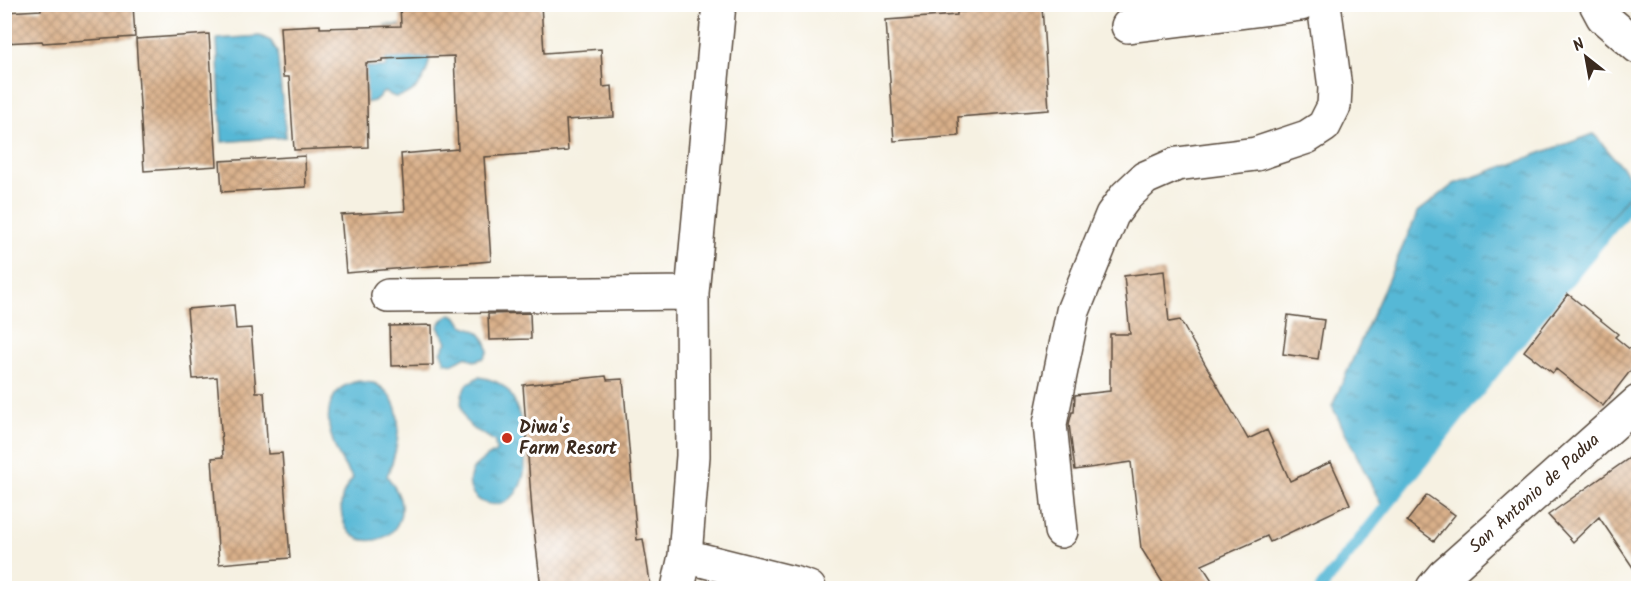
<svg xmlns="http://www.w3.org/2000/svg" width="1643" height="593" viewBox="0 0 1643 593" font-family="Kalam,sans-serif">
	<defs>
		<pattern id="water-ripples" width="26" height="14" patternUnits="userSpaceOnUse" patternTransform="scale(1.5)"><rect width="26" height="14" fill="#57b8d6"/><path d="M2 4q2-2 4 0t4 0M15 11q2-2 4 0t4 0" fill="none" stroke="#4996ad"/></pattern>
		<pattern id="building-cross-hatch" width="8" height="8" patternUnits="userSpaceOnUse" patternTransform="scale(1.5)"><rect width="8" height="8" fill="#d9b08a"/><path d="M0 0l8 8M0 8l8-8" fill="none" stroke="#b18f70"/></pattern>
	</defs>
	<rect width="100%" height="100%" fill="#fff"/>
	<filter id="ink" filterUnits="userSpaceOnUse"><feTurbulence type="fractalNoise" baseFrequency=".0167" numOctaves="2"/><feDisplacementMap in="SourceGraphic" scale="12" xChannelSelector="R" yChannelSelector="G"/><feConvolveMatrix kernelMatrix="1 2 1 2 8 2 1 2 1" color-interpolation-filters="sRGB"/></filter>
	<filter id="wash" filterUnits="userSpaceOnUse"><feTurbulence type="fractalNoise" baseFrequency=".008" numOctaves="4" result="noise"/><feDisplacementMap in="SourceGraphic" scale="24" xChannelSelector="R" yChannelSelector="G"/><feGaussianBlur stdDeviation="1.35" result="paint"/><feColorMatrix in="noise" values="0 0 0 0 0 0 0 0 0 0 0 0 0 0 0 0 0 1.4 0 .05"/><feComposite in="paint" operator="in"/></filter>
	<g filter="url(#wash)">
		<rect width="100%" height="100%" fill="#f6f1e2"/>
		<!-- water -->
		<path fill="url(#water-ripples)" stroke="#49717a" stroke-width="1.5" d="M385 25H431C432 53 431 93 395 97L384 92 374 101 365 103 351 67H386Z
			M260 36 271 41 277 51 286 137 222 142 217 39Z
			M1594 134 1637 185 1382 506 1332 406 1418 212 1454 184Z
			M451 314 457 317 462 325C477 330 485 333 488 351L484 358 474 361 466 356 452 364 445 362 441 352 447 342 438 327 442 320Z
			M479 377C503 381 512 390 519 414 523 425 524 438 525 450 531 531 450 508 474 468 478 461 489 456 496 452L495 442C488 436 481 433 474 429 461 420 457 398 467 385 469 382 475 379 479 377Z
			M357 381C363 382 371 382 376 384 409 402 399 448 387 476 393 485 400 494 401 505 404 546 348 554 342 516 339 499 343 491 353 478 336 456 315 413 340 389 344 385 352 383 357 381Z"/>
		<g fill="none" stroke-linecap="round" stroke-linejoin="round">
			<!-- stream -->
			<path stroke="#57b8d6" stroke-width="12" d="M1321 588 1548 304 1638 195"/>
		</g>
		<g id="blocks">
			<!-- building -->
			<path fill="url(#building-cross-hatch)" d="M41 4H133L135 37 43 43 42 41 4 43V12L41 10Z
				M400 4H541L544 53 601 49 603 87 612 86 614 117 566 120 568 151 484 157 491 261 346 273 341 215 405 211 401 154 458 149 454 56 383 59V62L366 63 368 147 294 150 289 77H283L280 27 320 25V28L401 26Z
				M1042 6 1049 110 958 117 959 136 894 141 886 20 957 15V12Z
				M209 34 217 166 144 171 136 39Z
				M305 156 306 187 222 192 220 161Z
				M1164 271 1169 322 1180 320 1248 439 1267 430 1290 481 1331 462 1350 504 1270 542 1267 536 1202 565 1217 588H1166L1141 548 1131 462 1075 470 1069 424 1072 412H1074L1075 395 1110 391V334H1130L1124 276Z
				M1568 294 1618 334 1615 337 1638 356V361L1603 406 1556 369 1553 373 1524 351Z
				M234 305 236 329 251 328 256 392H264L268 454 282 453 290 558 219 564 212 458 223 457 217 377 193 379 187 309Z
				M530 313 531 339 489 340 488 314Z
				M1288 315 1324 320 1318 359 1283 354Z
				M432 325 433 365 391 366 390 326Z
				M606 376 607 380 623 379 637 540 643 539 651 588H541L532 512 523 385Z
				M1638 452V575L1599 517 1573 542 1548 515Z
				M1427 495 1455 515 1434 541 1407 521Z"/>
		</g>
	</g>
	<g filter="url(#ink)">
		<use href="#blocks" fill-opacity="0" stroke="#57483b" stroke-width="1.5"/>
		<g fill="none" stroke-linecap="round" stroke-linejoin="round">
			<defs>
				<path id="minor" d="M1596 4 1603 17 1638 47
					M1128 26 1301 4
					M388 296 692 293
					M1061 531 1050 424 1073 311 1112 215 1126 196 1145 178 1177 164 1256 154 1307 137 1324 126 1334 106 1335 88 1324 4
					M685 556 797 584 809 588
					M678 588 685 556 693 456 692 293 719 4
					M1433 588 1444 575 1638 402"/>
			</defs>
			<!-- minor casing -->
			<use href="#minor" stroke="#57483b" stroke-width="36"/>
			<!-- minor -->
			<use href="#minor" stroke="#fff" stroke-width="33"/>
		</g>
	</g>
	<!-- markers -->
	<circle fill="#c8321e" stroke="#fff" stroke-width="2" cx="507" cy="438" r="6"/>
	<g text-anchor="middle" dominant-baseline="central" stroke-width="6" stroke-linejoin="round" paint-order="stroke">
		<!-- poi labels -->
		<g font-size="18" font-weight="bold" fill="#3b2a1e" stroke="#fff" text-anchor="start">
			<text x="519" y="428">Diwa's<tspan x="519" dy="21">Farm Resort</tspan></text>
		</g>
		<!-- street labels -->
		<g font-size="18" fill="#3b2a1e" stroke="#fff">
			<text transform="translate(1535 494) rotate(-42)">San Antonio de Padua</text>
		</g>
	</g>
	<!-- margin -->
	<rect width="1643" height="593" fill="none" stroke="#fff" stroke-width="24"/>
	<!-- north arrow -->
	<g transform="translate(1586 57) rotate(329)" stroke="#ffffff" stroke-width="4.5" paint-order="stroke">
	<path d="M0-4.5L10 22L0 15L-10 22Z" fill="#3b2a1e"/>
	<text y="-9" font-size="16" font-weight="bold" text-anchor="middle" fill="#3b2a1e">N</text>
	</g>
</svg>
